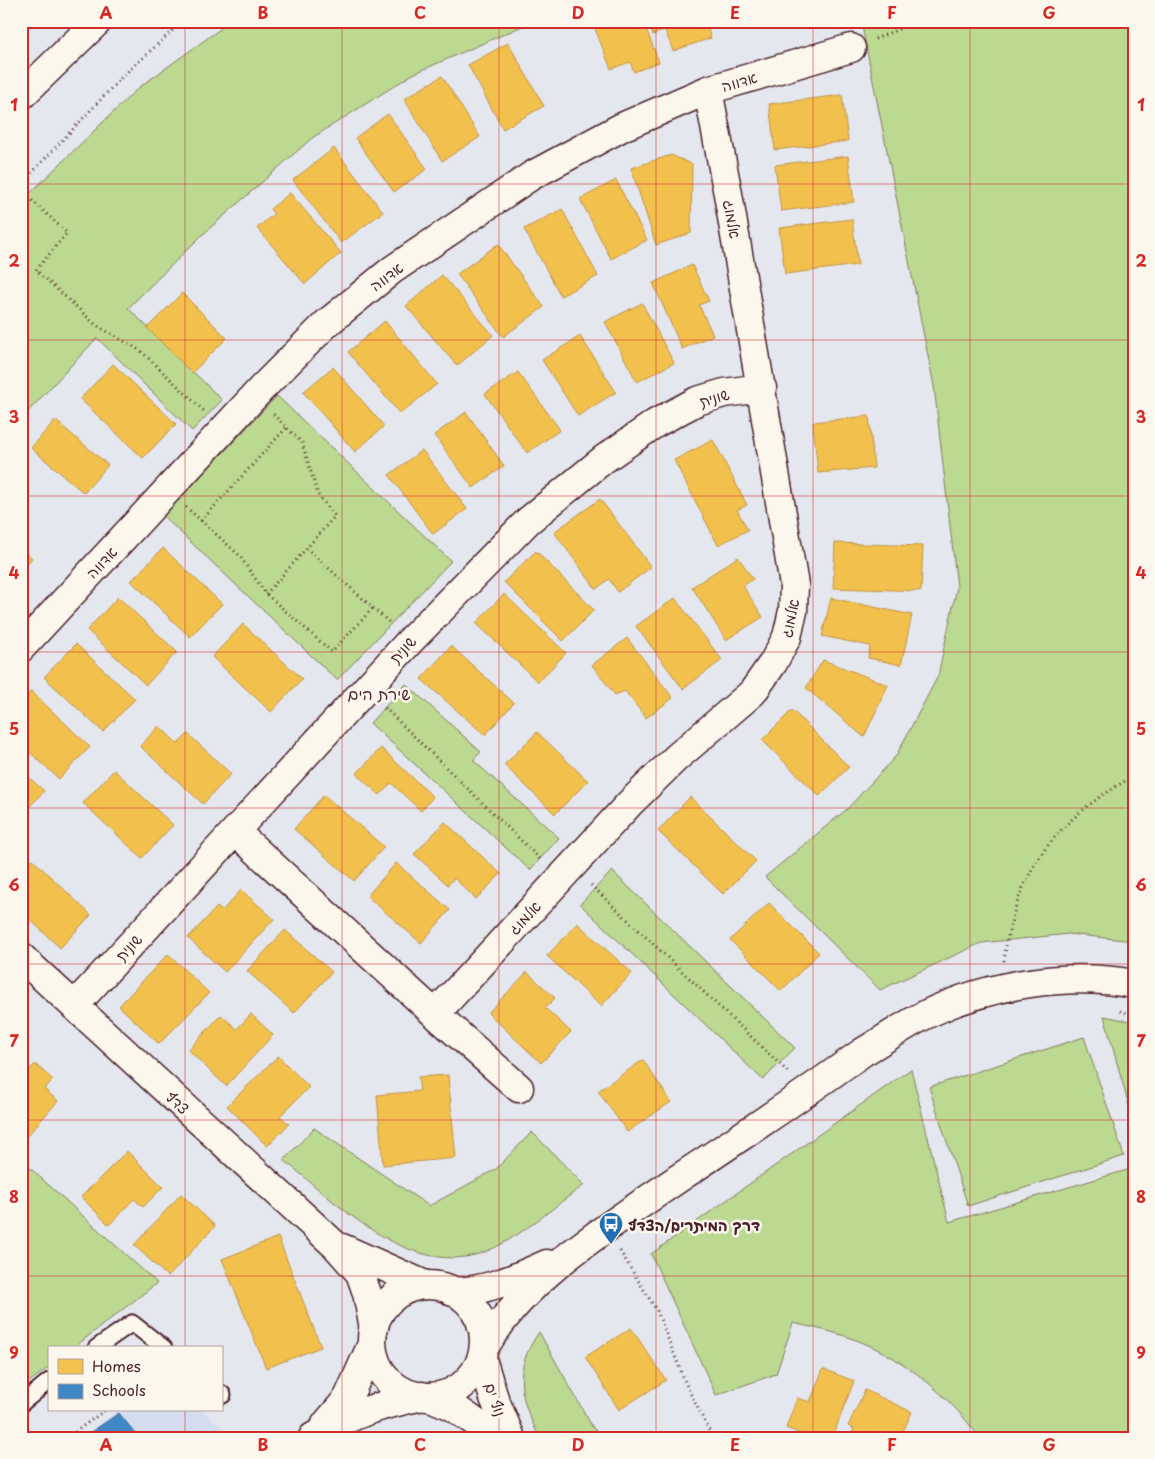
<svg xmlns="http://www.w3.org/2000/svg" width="1155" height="1459" viewBox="0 0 1155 1459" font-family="'Playpen Sans','Playpen Sans Hebrew',sans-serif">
	<rect width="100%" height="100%" fill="#e4e7ee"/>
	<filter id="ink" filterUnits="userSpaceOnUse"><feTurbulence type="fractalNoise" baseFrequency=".02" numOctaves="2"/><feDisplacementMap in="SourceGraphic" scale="10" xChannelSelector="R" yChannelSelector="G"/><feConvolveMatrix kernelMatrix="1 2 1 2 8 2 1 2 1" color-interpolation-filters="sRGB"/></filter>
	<g filter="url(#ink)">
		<!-- built -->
		<path fill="#d4dcef" d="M119 1410H202L234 1438H80Z"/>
		<!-- green -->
		<path fill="#bcd991" stroke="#837c5e" d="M231 21H534L413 74 312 138 201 236 128 308 222 400 192 431 97 338 21 419V202L137 89Z
			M861 21H1134V941L1068 934 981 943 880 990 765 877 847 809 896 756 938 676 957 587 934 386Z
			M277 396 451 561 337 680 163 516Z
			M406 684 481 752 473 760 559 838 530 870 370 723Z
			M612 871 795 1048 763 1080 580 904Z
			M1104 1016 1134 1022V1124Z
			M1084 1037 1124 1156 968 1206 929 1087Z
			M911 1069 949 1222 1134 1168V1438H980C949 1396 905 1358 856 1340 836 1332 814 1328 793 1323L776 1374 716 1395 651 1254Z
			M314 1128 429 1206 496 1169 532 1132 584 1185C556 1205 525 1233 494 1248 416 1286 339 1205 284 1160Z
			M21 1160 157 1283 73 1348H49V1367L21 1388Z
			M539 1332 593 1428 604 1438H540C519 1398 512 1371 539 1332Z"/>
		<!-- homes -->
		<path fill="#f2c14e" stroke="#c09044" d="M592 21H643L659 62 634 72 630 62 611 69Z
			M648 21H705L711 38 673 51 665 30 653 35Z
			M508 43 544 106 503 129 468 65Z
			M442 76 480 137 442 161 404 99Z
			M842 95 848 141 775 150 769 104Z
			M388 114 427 169 394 192 355 138Z
			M334 148 383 212 341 243 293 180Z
			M671 155 692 164 691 233 656 245 631 168Z
			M848 156 854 202 781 211 775 165Z
			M616 180 647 240 611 259 580 199Z
			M290 193 341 253 305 284 257 228 274 214 270 209Z
			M562 209 598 276 561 296 524 229Z
			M852 219 858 265 785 274 779 228Z
			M498 244 544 307 503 337 457 274Z
			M692 265 709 301 699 305 713 335 682 349 653 283Z
			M442 275 493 335 457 366 406 306Z
			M182 293 227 338 192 373 147 328Z
			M642 303 674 363 637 382 605 322Z
			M385 321 437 384 400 414 348 352Z
			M580 336 616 392 578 416 542 360Z
			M113 364 176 424 143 458 80 399Z
			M333 367 384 426 355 452 303 392Z
			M518 372 560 430 527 453 485 394Z
			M466 412 504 466 473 488 434 435Z
			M869 416 874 468 818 473 813 422Z
			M55 420 108 465 84 493 31 448Z
			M713 440 747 505 737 510 748 530 718 545 674 460Z
			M422 450 467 509 433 534 389 475Z
			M600 499 651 567 618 592 609 579 596 589 554 532Z
			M835 543 923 546 921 591 833 588Z
			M21 548 32 558 21 571Z
			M163 548 222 604 190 637 131 581Z
			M536 551 594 610 563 641 504 582Z
			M738 557 753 579 743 586 763 617 726 640 692 587Z
			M504 594 566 653 538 682 476 623Z
			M118 597 177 652 146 685 87 630Z
			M675 598 722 660 683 689 636 626Z
			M831 598 912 615 901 665 868 658 870 646 822 636Z
			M243 624 302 679 271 712 212 657Z
			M627 638 673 698 646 718 625 691 615 695 592 665Z
			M76 644 135 699 103 732 44 677Z
			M451 646 514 703 485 735 421 679Z
			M823 660 888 685 864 737 806 688Z
			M31 691 90 747 59 779 21 744V702Z
			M792 710 849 767 819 796 762 740Z
			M159 726 178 744 188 734 231 774 203 804 140 746Z
			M537 732 588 781 555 814 504 765Z
			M381 748 433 797 421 811 391 783 380 795 356 774Z
			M21 770 44 791 21 816Z
			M114 770 173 825 142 858 83 803Z
			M324 795 384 847 354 881 294 829Z
			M690 797 756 861 723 894 658 831Z
			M445 822 501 874 476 899 454 878 448 885 414 854Z
			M32 859 91 915 60 948 21 911V870Z
			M396 863 450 910 421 943 367 896Z
			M241 890 274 919 225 972 188 938 217 907 222 911Z
			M769 903 819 953 781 991 730 940Z
			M577 923 632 973 601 1006 547 956Z
			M285 930 332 972 294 1013 247 971Z
			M168 954 209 993 159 1044 119 1006Z
			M527 972 555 998 545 1008 571 1032 541 1063 488 1013Z
			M251 1014 273 1035 226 1086 188 1050 221 1015 237 1029Z
			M278 1056 309 1087 280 1116 289 1124 267 1146 227 1106Z
			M643 1060 671 1102 627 1132 598 1091Z
			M35 1064 53 1080 44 1089 58 1101 26 1137 21 1133V1079Z
			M448 1075 456 1158 383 1165 377 1095 420 1091 418 1077Z
			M127 1151 163 1187 143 1207 134 1199 109 1225 81 1197Z
			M181 1194 215 1226 168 1277 134 1245Z
			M278 1237 321 1347 266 1368 222 1259Z
			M631 1328 666 1380 619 1410 585 1357Z
			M823 1369 854 1381 832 1438H812L786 1428 797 1398 810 1402Z
			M865 1390 912 1412 900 1438H850L854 1429 848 1426Z"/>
		<!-- schools -->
		<path fill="#3f88c5" stroke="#426897" d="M119 1413 139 1438H97L91 1432Z"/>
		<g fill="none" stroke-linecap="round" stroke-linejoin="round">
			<defs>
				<path id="lane" d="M96 1348 132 1323 164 1348
					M221 1393 223 1395
					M21 1404 49 1381"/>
				<path id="street" d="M21 648 262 388 327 323 392 270 531 176 622 127 708 90 851 48
					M235 831 435 1014 519 1088
					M21 957 336 1246 360 1273 367 1293 374 1328
					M74 1006 410 641 528 521 604 459 656 423 697 401 724 393 762 388
					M435 1014 630 803 676 758 752 693 773 663 787 637 793 611 794 585 728 194 708 90
					M342 1248 425 1285
					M482 1359 494 1398 511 1438
					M430 1397 452 1406 498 1438"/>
				<path id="secondary" d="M21 96 98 21
					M372 1341a56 56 0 1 1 112 0a56 56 0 1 1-112 0Z
					M453 1292C487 1291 516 1278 547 1264
					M484 1348C527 1274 610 1226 679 1178 741 1137 803 1095 863 1052 885 1039 906 1024 929 1013 990 984 1067 972 1134 984
					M326 1424 348 1398 372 1344
					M313 1437C354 1413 376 1406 422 1396"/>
			</defs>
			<!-- lane casing -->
			<use href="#lane" stroke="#4a1f2b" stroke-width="19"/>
			<!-- street casing -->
			<use href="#street" stroke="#4a1f2b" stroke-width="31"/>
			<!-- secondary casing -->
			<use href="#secondary" stroke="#4a1f2b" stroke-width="31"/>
			<!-- path -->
			<path stroke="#4a1f2b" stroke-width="3" stroke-dasharray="1 4" stroke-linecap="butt" d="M1132 21 1134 71
				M875 39 918 21
				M21 184 123 76 183 21
				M21 190 67 233 36 270 96 325 141 351 205 412
				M186 507 239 555 266 594 332 652 373 608
				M201 521 286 428
				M306 548 391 624
				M266 594 335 516 318 495 302 443 273 414
				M1134 648V697
				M385 708 542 861
				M591 885 788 1072
				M1004 961C1015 871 1056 819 1134 776
				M1120 1011 1134 1015
				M620 1251 657 1311 688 1389 713 1438
				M67 1438 105 1410"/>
			<!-- lane -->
			<use href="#lane" stroke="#fbf7ec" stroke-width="15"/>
			<!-- street -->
			<use href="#street" stroke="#fbf7ec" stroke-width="28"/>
			<!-- secondary -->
			<use href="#secondary" stroke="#fbf7ec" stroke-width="28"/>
		</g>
	</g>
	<!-- grid -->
	<path fill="none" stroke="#d62828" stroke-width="1" stroke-opacity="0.55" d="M185 21V1348M342 21V1438M499 21V1438M656 21V1438M813 21V1438M970 21V1438M21 184H1134M21 340H1134M21 496H1134M21 652H1134M21 808H1134M21 964H1134M21 1120H1134M21 1276H1134M185 1410V1438"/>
	<!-- icons -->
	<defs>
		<symbol id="bus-pin" viewBox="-11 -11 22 30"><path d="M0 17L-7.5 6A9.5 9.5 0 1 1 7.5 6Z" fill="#1f6fb2" stroke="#fbf7ec"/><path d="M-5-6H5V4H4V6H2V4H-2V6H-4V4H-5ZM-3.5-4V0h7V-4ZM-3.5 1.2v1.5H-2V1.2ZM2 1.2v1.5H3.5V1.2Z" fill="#fff"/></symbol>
	</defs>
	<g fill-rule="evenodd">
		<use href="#bus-pin" x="597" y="1210" width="28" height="38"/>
	</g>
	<g text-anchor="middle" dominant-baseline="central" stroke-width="5" stroke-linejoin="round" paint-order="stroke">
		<!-- street labels -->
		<g font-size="15" fill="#4a1f2b" stroke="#fbf7ec">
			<text transform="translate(739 81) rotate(-16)">אדווה</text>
			<text transform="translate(733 219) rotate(80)">אלמוג</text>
			<text transform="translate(386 276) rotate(-37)">אדווה</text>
			<text transform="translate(714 397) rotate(-16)">שונית</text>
			<text transform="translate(101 562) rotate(-47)">אדווה</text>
			<text transform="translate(789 618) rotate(-78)">אלמוג</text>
			<text transform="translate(402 649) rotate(-47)">שונית</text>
			<text transform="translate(524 917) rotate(-47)">אלמוג</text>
			<text transform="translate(128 947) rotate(-47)">שונית</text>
			<text transform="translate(178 1102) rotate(43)">צדף</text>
			<text transform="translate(496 1399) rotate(70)">נוף ים</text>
		</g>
		<!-- poi labels -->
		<g font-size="15" font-weight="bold" fill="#4a1f2b" stroke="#fbf7ec" text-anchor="start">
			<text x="628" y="1224">דרך המיתרים/הצדף</text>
		</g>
		<!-- neighbourhood labels -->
		<g font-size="16" fill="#4a1f2b" stroke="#fbf7ec">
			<text x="379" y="693">שירת הים</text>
		</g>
	</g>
	<!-- margin -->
	<rect width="1155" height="1459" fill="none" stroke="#fbf7ec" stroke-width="55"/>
	<!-- legend -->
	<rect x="48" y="1346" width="175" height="65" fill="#fbf7ec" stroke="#b4a19f"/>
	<rect x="58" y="1359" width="25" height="15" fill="#f2c14e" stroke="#b4a19f"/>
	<text x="92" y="1372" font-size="15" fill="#4a1f2b">Homes</text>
	<rect x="58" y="1384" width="25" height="15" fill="#3f88c5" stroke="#b4a19f"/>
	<text x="92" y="1396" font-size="15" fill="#4a1f2b">Schools</text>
	<rect x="28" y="28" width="1100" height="1404" fill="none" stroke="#d62828" stroke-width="2"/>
	<g font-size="16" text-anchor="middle" font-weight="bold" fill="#d62828">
		<text x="106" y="19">A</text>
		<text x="263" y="19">B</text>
		<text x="420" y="19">C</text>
		<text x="578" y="19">D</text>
		<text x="735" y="19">E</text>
		<text x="892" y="19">F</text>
		<text x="1049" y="19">G</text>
		<text x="14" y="111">1</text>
		<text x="1141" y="111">1</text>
		<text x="14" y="267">2</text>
		<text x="1141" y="267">2</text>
		<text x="14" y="423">3</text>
		<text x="1141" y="423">3</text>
		<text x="14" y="579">4</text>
		<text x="1141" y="579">4</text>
		<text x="14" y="735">5</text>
		<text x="1141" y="735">5</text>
		<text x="14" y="891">6</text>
		<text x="1141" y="891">6</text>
		<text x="14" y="1047">7</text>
		<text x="1141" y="1047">7</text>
		<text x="14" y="1203">8</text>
		<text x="1141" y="1203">8</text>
		<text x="14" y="1359">9</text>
		<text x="1141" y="1359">9</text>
		<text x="106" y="1451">A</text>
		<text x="263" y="1451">B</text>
		<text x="420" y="1451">C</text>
		<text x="578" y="1451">D</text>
		<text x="735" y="1451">E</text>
		<text x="892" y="1451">F</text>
		<text x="1049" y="1451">G</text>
	</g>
</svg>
